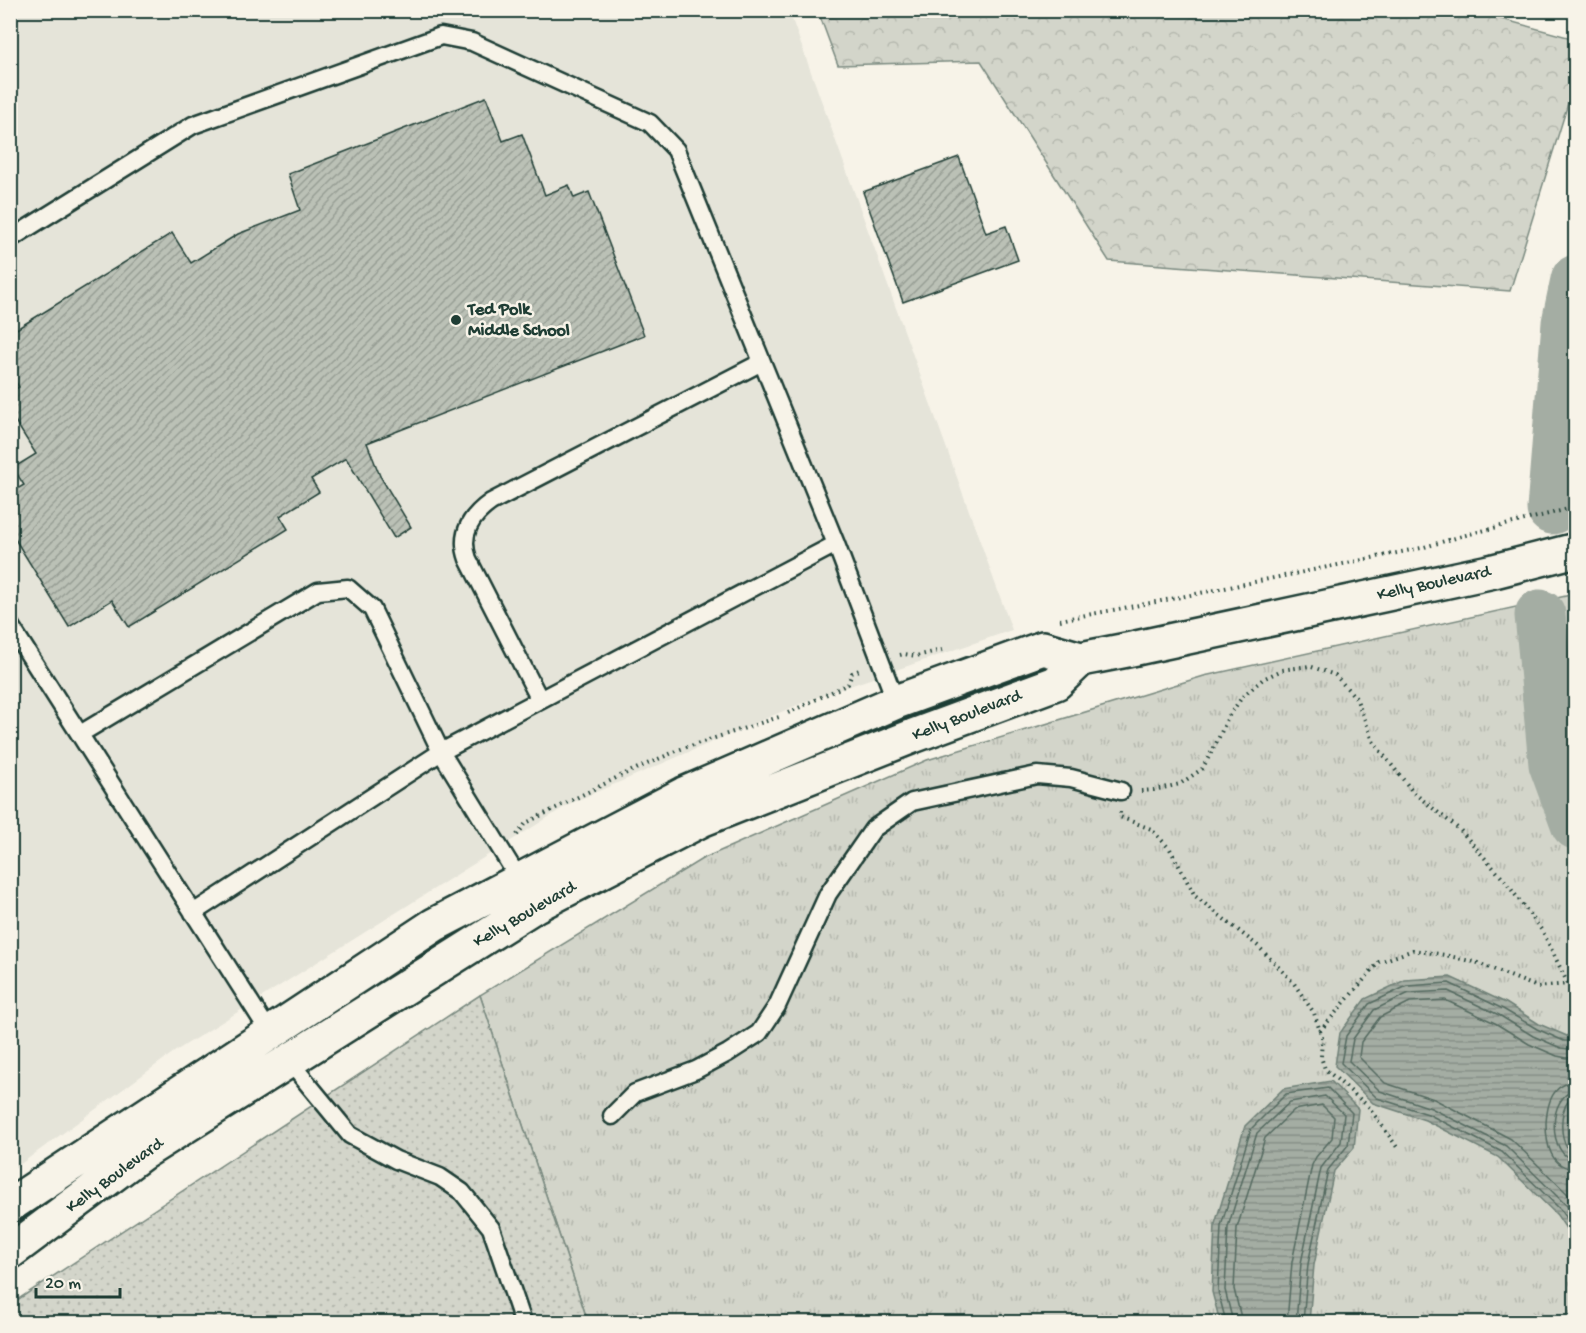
<svg xmlns="http://www.w3.org/2000/svg" width="1586" height="1333" viewBox="0 0 1586 1333" font-family="'Gochi Hand',sans-serif">
	<defs>
		<pattern id="grass-tufts" width="24" height="20" patternUnits="userSpaceOnUse" patternTransform="scale(1.5)"><rect width="24" height="20" fill="#d3d5ca"/><path d="M3 7l-1-3M5 7V3M7 7l1-3M15 17l-1-3M17 17v-4M19 17l1-3" fill="none" stroke="#b5b8ae"/></pattern>
		<pattern id="forest-crowns" width="20" height="18" patternUnits="userSpaceOnUse" patternTransform="scale(1.5)"><rect width="20" height="18" fill="#d3d5ca"/><path d="M2 6a3 3 0 1 1 6 0M12 15a3 3 0 1 1 6 0" fill="none" stroke="#b5b8ae"/></pattern>
		<pattern id="park-dots" width="8" height="8" patternUnits="userSpaceOnUse" patternTransform="scale(1.5)"><rect width="8" height="8" fill="#d3d5ca"/><path d="M2 2h.1M6 6h.1" fill="none" stroke="#b5b8ae" stroke-width="1.8" stroke-linecap="round"/></pattern>
		<pattern id="water-rules" width="6" height="5" patternUnits="userSpaceOnUse" patternTransform="scale(1.5)"><rect width="6" height="5" fill="#a4ada3"/><path d="M0 2.5h6" fill="none" stroke="#858e86"/></pattern>
		<pattern id="building-hatch" width="6" height="6" patternUnits="userSpaceOnUse" patternTransform="scale(1.5)"><rect width="6" height="6" fill="#bbc1b6"/><path d="M-1 1l2-2M0 6l6-6M5 7l2-2" fill="none" stroke="#979e95"/></pattern>
	</defs>
	<rect width="100%" height="100%" fill="#f7f3e8"/>
	<filter id="ink" filterUnits="userSpaceOnUse"><feTurbulence type="fractalNoise" baseFrequency=".0167" numOctaves="2"/><feDisplacementMap in="SourceGraphic" scale="12" xChannelSelector="R" yChannelSelector="G"/><feConvolveMatrix kernelMatrix="1 2 1 2 8 2 1 2 1" color-interpolation-filters="sRGB"/></filter>
	<g filter="url(#ink)">
		<!-- built -->
		<path fill="#e5e4d9" d="M11 11H789L1012 630 809 700 571 803 174 1052 11 1171Z"/>
		<!-- grass -->
		<path fill="url(#grass-tufts)" stroke="#79897f" stroke-width="1.5" d="M1575 594V1322H588L480 995 702 859 927 760 1204 676Z"/>
		<!-- forest -->
		<path fill="url(#forest-crowns)" stroke="#79897f" stroke-width="1.5" d="M818 11H1472L1575 39V81L1510 291 1109 261 981 61 838 65Z"/>
		<!-- park -->
		<path fill="url(#park-dots)" stroke="#79897f" stroke-width="1.5" d="M480 995 588 1322H11V1304Z"/>
		<!-- water -->
		<path fill="url(#water-rules)" stroke="#6f8077" stroke-width="1.5" d="M1450 977 1506 1003 1539 1024 1567 1036 1575 1027V1101C1565 1116 1566 1136 1575 1150V1242L1557 1215 1498 1157 1425 1120 1373 1103 1335 1066 1340 1033 1365 999 1405 980Z
			M1331 1081 1358 1109 1354 1148 1334 1171 1314 1265 1309 1322H1220L1212 1292 1215 1224 1245 1126 1283 1089Z"/>
		<g fill="none" stroke-linecap="round" stroke-linejoin="round">
			<!-- shore -->
			<path stroke="#546a60" stroke-width="1.5" d="M1576 1036 1570 1041H1564L1537 1029 1503 1009 1449 983 1407 986 1369 1004 1346 1036 1341 1063 1377 1098 1428 1114 1502 1152 1562 1211 1576 1232
				M1576 1047 1569 1049 1561 1048 1533 1036 1499 1015 1448 991 1409 993 1374 1010 1353 1039 1349 1061 1380 1091 1431 1108 1506 1146 1567 1206 1576 1218
				M1576 1057 1567 1058 1557 1056 1529 1044 1495 1023 1445 1000 1410 1002 1380 1017 1361 1042 1359 1057 1385 1083 1434 1099 1511 1139 1576 1202
				M1576 1082C1552 1083 1547 1104 1546 1123 1546 1144 1550 1168 1576 1169
				M1576 1091C1547 1093 1547 1158 1576 1160
				M1576 1098 1569 1100C1559 1113 1560 1137 1568 1150L1576 1153
				M1226 1322 1218 1291 1221 1226 1251 1129 1286 1094 1328 1088 1352 1113 1348 1145 1328 1170 1308 1264 1303 1322
				M1233 1322 1225 1290 1228 1227 1257 1133 1290 1102 1325 1096 1344 1114 1341 1142 1321 1168 1301 1263 1296 1322
				M1242 1322 1234 1289 1237 1228 1265 1138 1294 1110 1322 1105 1334 1117 1332 1138 1316 1157 1312 1165 1292 1262 1287 1322"/>
			<!-- river -->
			<path stroke="#a4ada3" stroke-width="51" d="M1552 509 1567 323 1576 280
				M1540 615 1554 764 1576 824"/>
		</g>
		<!-- building -->
		<path fill="url(#building-hatch)" stroke="#1f3d34" stroke-width="1.5" d="M486 97 503 141 522 134 545 195 569 185 574 198 589 192 644 335 367 443 380 476 411 527 394 538 346 458 311 479 319 492 280 516 288 529 129 627 112 600 69 627 10 531V493L24 485 13 468 36 454 10 413V392L19 387 10 373V333L172 233 191 263 238 234 300 210 288 174Z
			M959 157 986 233 1006 226 1018 260 903 302 863 192Z"/>
		<g fill="none" stroke-linecap="round" stroke-linejoin="round">
			<defs>
				<path id="lane" d="M10 239 193 125 441 36 472 42 650 123 676 150 836 544 896 702
					M10 625 270 1033
					M540 700 468 559C459 534 471 516 491 502L762 362
					M80 734 318 591 348 588 372 609 441 752 519 879
					M193 913 441 752 836 544
					M289 1061 350 1135 396 1160 440 1177 462 1192 491 1228 523 1322
					M612 1116 635 1093 696 1070 728 1053 759 1033 777 1006 828 894 873 829 912 802 1037 775 1071 778 1121 791"/>
				<path id="secondary" d="M10 1205 434 925 684 794 896 702 1043 648 1081 659 1127 650 1494 571 1576 550
					M10 1252 141 1154 536 905 701 820 913 736 1056 683 1081 659"/>
			</defs>
			<!-- lane casing -->
			<use href="#lane" stroke="#1f3d34" stroke-width="21"/>
			<!-- secondary casing -->
			<use href="#secondary" stroke="#1f3d34" stroke-width="38"/>
			<!-- path -->
			<path stroke="#1f3d34" stroke-width="4" stroke-dasharray="1.5 4.5" stroke-linecap="butt" d="M1060 620 1161 601 1421 548 1462 536 1576 507
				M900 655 904 654 916 656 942 650
				M788 713 848 684 852 673 862 669
				M1141 791 1154 790 1180 784 1202 769 1215 746 1228 717 1243 696 1263 679 1282 670 1309 666 1335 675 1356 698 1374 743 1414 793 1460 830 1505 881 1543 932 1568 984 1576 987
				M1120 812V817L1151 829 1170 849 1195 896 1258 946 1293 982 1314 1013 1322 1037 1321 1057 1325 1069 1369 1107 1399 1150
				M517 835 526 823 620 776 681 749 779 717
				M1320 1031 1379 962 1413 950 1445 955 1478 963 1537 987 1568 984"/>
			<!-- lane -->
			<use href="#lane" stroke="#f7f3e8" stroke-width="16"/>
			<!-- secondary -->
			<use href="#secondary" stroke="#f7f3e8" stroke-width="33"/>
		</g>
	</g>
	<!-- markers -->
	<circle fill="#1f3d34" stroke="#f7f3e8" stroke-width="2" cx="456" cy="320" r="6"/>
	<g text-anchor="middle" dominant-baseline="central" stroke-width="5" stroke-linejoin="round" paint-order="stroke">
		<!-- poi labels -->
		<g font-size="18" font-weight="bold" fill="#1f3d34" stroke="#f7f3e8" text-anchor="start">
			<text x="468" y="310">Ted Polk<tspan x="468" dy="21">Middle School</tspan></text>
		</g>
		<!-- street labels -->
		<g font-size="18" fill="#1f3d34" stroke="#f7f3e8">
			<text transform="translate(1434 584) rotate(-12)">Kelly Boulevard</text>
			<text transform="translate(967 716) rotate(-21)">Kelly Boulevard</text>
			<text transform="translate(525 915) rotate(-30)">Kelly Boulevard</text>
			<text transform="translate(115 1176) rotate(-36)">Kelly Boulevard</text>
		</g>
	</g>
	<!-- margin -->
	<rect width="1586" height="1333" fill="none" stroke="#f7f3e8" stroke-width="36"/>
	<rect x="18" y="18" width="1550" height="1297" fill="none" stroke="#1f3d34" stroke-width="2" filter="url(#ink)"/>
	<!-- scale -->
	<path d="M36 1288v9h84v-9" fill="none" stroke="#1f3d34" stroke-width="3"/>
	<text x="45" y="1288" font-size="18" fill="#1f3d34" stroke="#f7f3e8" stroke-width="4.5" paint-order="stroke">20 m</text>
</svg>
